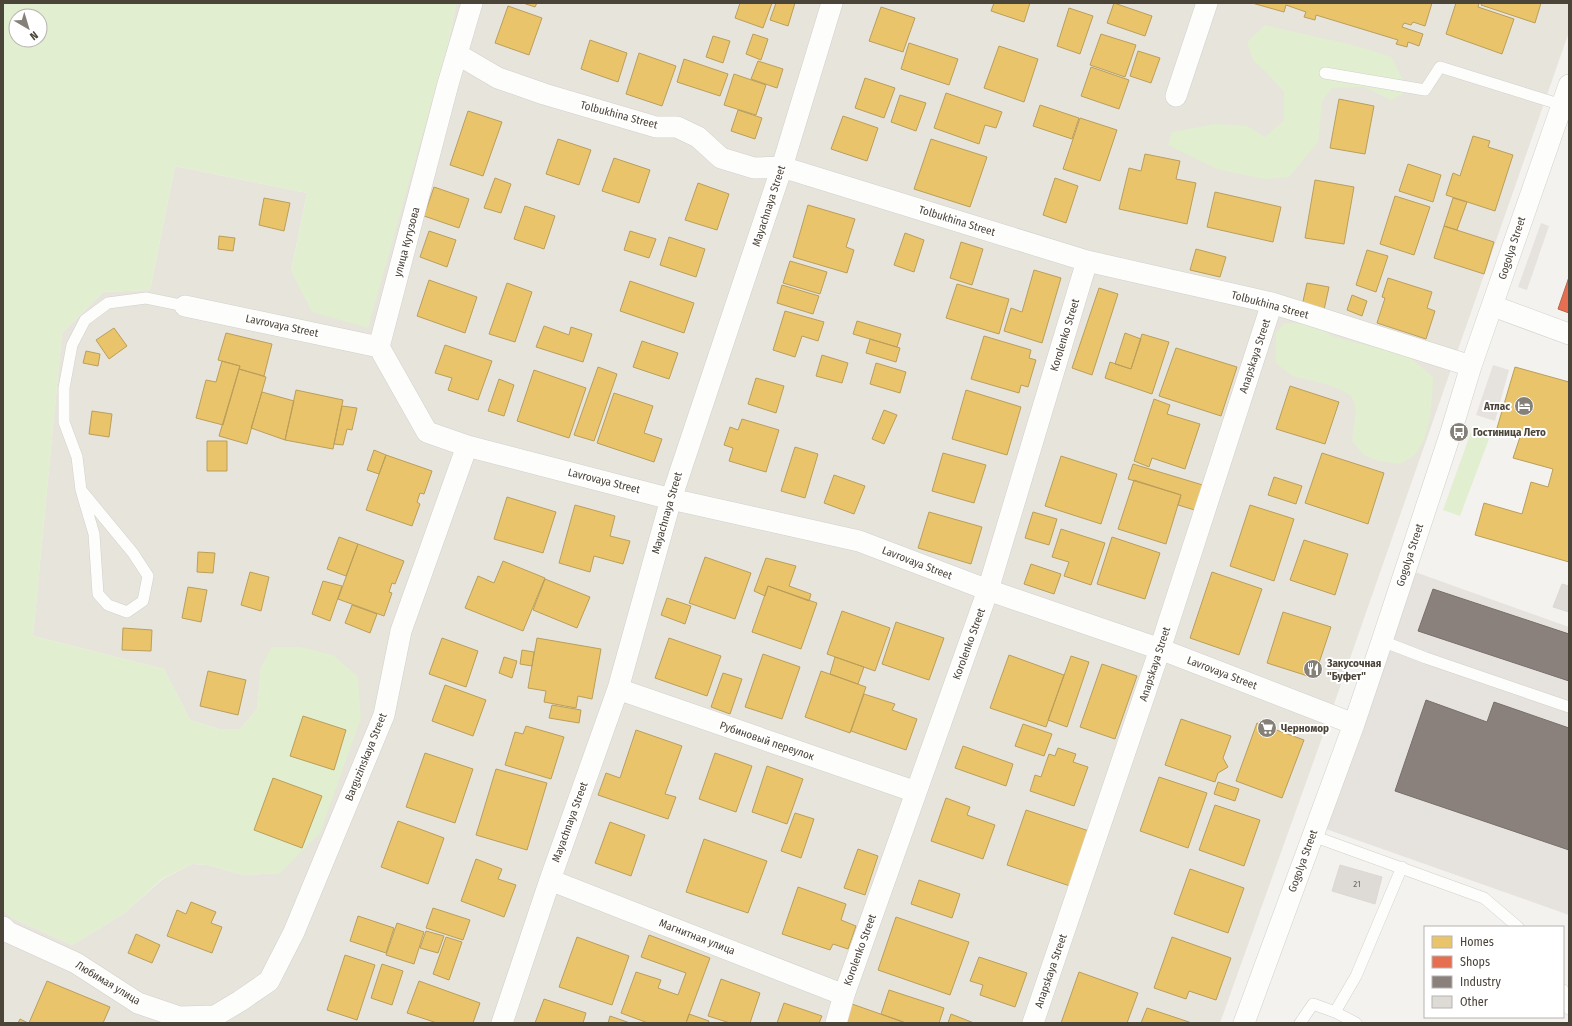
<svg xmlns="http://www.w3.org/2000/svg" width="1572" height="1026" viewBox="0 0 1572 1026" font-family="'Fira Sans Condensed',sans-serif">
	<rect width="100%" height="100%" fill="#f4f2ee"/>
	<!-- residential -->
	<path fill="#e7e4dc" d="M456 3H1569V32L1332 710 1220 1023H3V910L12 918 72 945 123 914 163 879 192 864 208 865 243 875 280 873 261 667 257 709 240 729H219L190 720 164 669 33 636 62 333 103 292 150 290 175 166 307 193 291 271 448 44Z"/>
	<!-- industrial -->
	<path fill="#e6e2de" d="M1415 572 1569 627V915L1323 828Z"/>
	<!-- green -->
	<path fill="#e1eecf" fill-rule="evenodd" d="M3 3H456L448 44 368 328 312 312 291 271 307 193 175 166 150 290 103 292 62 333 33 636 164 669 190 720 219 729H240L257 709 261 667 272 647H301L333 655 358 677 361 718 320 833 280 873 243 875 208 865 192 864 162 879 123 914 72 945 12 918 3 910ZM16 16H40V40H16Z
		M1265 25C1307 36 1350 42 1391 57L1404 82V93L1391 100 1365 87 1332 88 1322 101 1318 142 1289 177 1264 179 1217 169 1168 145 1172 132 1215 124 1247 126 1265 137 1284 120V92L1267 73 1253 60 1247 42Z
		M1284 323 1311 324 1334 337 1408 356 1433 377C1433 397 1430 438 1416 453 1412 458 1405 461 1400 464L1379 461 1364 455 1352 441 1356 410 1351 395 1329 385 1292 376 1276 363V333Z
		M1471 432 1489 439 1460 516 1443 510Z"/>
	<!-- parking -->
	<path fill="#e6e3df" d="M1541 223 1549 226 1527 290 1518 287Z
		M1493 365 1509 370 1495 421 1476 415Z"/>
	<!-- homes -->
	<path fill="#e9c46a" stroke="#ba9e5b" d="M523 3H537L535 7Z
		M740 3H772L763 28 735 18Z
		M776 3H795L788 26 770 20Z
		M994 3H1030L1024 22 991 11Z
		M1114 3 1152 16 1145 36 1107 23Z
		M1252 3H1432L1425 26 1413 22 1411 25 1404 23 1402 27 1423 34 1419 46 1408 42 1407 47 1396 44 1398 40 1316 15 1315 20 1304 17 1306 12 1286 5 1284 12Z
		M1456 3H1479L1478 7 1514 19 1502 54 1446 34Z
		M1482 3H1541L1535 23 1481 5Z
		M508 6 542 18 529 55 495 43Z
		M881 7 915 18 903 52 869 41Z
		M1069 8 1093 16 1080 54 1057 46Z
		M753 34 768 39 761 60 746 54Z
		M1101 34 1136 45 1125 77 1090 65Z
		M713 36 730 41 723 63 706 57Z
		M590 40 627 53 618 82 581 69Z
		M909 43 958 59 949 85 901 69Z
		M999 46 1038 59 1024 102 984 88Z
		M1138 51 1160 58 1151 83 1130 76Z
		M639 53 676 66 662 106 626 94Z
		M684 59 728 74 720 96 677 82Z
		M758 61 783 69 777 88 751 79Z
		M1091 67 1129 80 1119 109 1081 96Z
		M734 74 766 85 756 115 724 105Z
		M865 78 895 88 884 118 855 108Z
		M946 93 1002 112 996 128 985 125 979 144 934 128Z
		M900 95 926 103 916 131 891 122Z
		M1339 99 1374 106 1365 154 1330 148Z
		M1040 105 1079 118 1072 139 1033 126Z
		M738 110 762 118 755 139 731 131Z
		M468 111 502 122 483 176 450 165Z
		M843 116 878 128 867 161 831 149Z
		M1080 118 1117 130 1100 181 1063 169Z
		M1473 136 1490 141 1488 147 1513 155 1495 211 1446 195 1453 173 1460 176Z
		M558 139 591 150 579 185 546 174Z
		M931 139 987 157 970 207 914 189Z
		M1145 154 1180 161 1176 179 1196 183 1187 224 1119 209 1129 168 1141 171Z
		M614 158 650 170 639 203 602 191Z
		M1408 164 1441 175 1433 202 1399 191Z
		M495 178 511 184 501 213 484 208Z
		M1055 178 1078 186 1066 223 1043 215Z
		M1315 180 1354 187 1344 244 1305 238Z
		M698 183 729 194 717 230 685 220Z
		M434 187 469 199 459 228 424 216Z
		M1215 192 1281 207 1273 242 1207 227Z
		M1395 196 1430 207 1414 255 1380 244Z
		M264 198 290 203 284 231 259 225Z
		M1453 198 1467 202 1457 230 1444 226Z
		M808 205 855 219 846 247 854 250 847 273 793 257Z
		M525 206 555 216 544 249 514 239Z
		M1444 226 1494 242 1484 274 1434 258Z
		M429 231 456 240 447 267 420 257Z
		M630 231 656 239 649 258 624 250Z
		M905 233 924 240 914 272 894 265Z
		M219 236 235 238 233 251 218 249Z
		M669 237 705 249 696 277 660 265Z
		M961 242 983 249 972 285 950 278Z
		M1196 249 1226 257 1220 277 1190 270Z
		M1367 250 1388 256 1376 292 1356 285Z
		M790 261 827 272 820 294 783 283Z
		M1034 270 1061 278 1042 343 1004 331 1011 308 1022 312Z
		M1388 278 1432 292 1427 308 1435 311 1426 339 1377 323 1385 298 1382 297Z
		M429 280 477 297 465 333 417 316Z
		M630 281 694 303 684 333 620 311Z
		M507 283 532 292 515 342 489 334Z
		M1307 283 1329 287 1324 310 1302 306Z
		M957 284 1009 299 999 334 946 318Z
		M782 285 819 296 813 314 777 303Z
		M1099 288 1118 294 1092 375 1072 368Z
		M1352 295 1367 301 1362 316 1347 310Z
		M785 311 824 322 818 341 802 336 795 357 773 350Z
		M857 321 901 334 897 347 853 334Z
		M544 326 569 335 571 327 592 334 583 362 536 347Z
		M114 328 127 346 109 359 96 340Z
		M226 333 272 344 264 376 239 369 240 366 218 360Z
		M1125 333 1141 339 1131 369 1115 364Z
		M1142 334 1169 342 1152 394 1105 378 1110 362 1131 369Z
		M984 336 1031 350 1029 358 1036 360 1028 387 1021 385 1019 393 971 379Z
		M870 339 900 348 896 362 866 353Z
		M642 341 678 353 669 379 633 367Z
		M445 345 492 361 478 400 448 390 452 378 435 373Z
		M1176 348 1237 367 1221 416 1159 396Z
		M86 351 100 354 98 366 83 363Z
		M822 355 848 363 842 383 816 376Z
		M222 361 240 366 223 425 196 418 206 380 216 382Z
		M876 363 906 372 900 393 870 384Z
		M598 367 617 374 594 441 574 435Z
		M1515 367 1569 382V562L1475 535 1484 503 1522 514 1531 482 1548 487 1553 469 1513 458 1521 434 1497 428Z
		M239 369 266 377 247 444 219 436Z
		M534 370 586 388 569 438 517 421Z
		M756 378 784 386 776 413 748 404Z
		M499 379 514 385 504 416 488 411Z
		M1290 386 1339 402 1325 444 1276 429Z
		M296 390 343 400 333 449 285 440Z
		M966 390 1021 407 1007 455 952 439Z
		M262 392 294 401 285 440 251 428Z
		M614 393 653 406 644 433 662 439 654 462 597 443Z
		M1154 399 1170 405 1167 414 1200 424 1185 469 1152 458 1149 467 1134 461Z
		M342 406 357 408 352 430 347 429 343 445 334 444Z
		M884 410 897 415 884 444 872 439Z
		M92 411 112 414 109 437 89 434Z
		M742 419 779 430 766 472 729 461 733 448 724 445 730 427 738 430Z
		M207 441H227V471H207Z
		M795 447 818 454 805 498 781 491Z
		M374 450 386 455 379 474 367 470Z
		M943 453 986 465 974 503 932 491Z
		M1322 453 1384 473 1368 524 1305 503Z
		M386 455 432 471 424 494 420 493 417 502 420 504 412 526 366 510Z
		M1061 456 1117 474 1101 524 1045 506Z
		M1133 464 1206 486 1198 511 1178 505 1181 495 1128 479Z
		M834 475 865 486 854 514 824 503Z
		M1274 477 1302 486 1296 504 1268 495Z
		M1134 480 1181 495 1166 544 1118 529Z
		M507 497 556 512 543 553 494 539Z
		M575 505 615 516 610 536 630 541 623 564 594 556 590 572 559 563Z
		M1250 505 1294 519 1274 581 1230 566Z
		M929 512 982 527 971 564 918 548Z
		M1033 512 1057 519 1049 545 1025 538Z
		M1061 529 1105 543 1091 585 1064 576 1069 562 1052 557Z
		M339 537 358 544 346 576 327 569Z
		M1112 537 1160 553 1145 599 1097 584Z
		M1304 540 1348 554 1335 595 1290 580Z
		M358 544 404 561 395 584 392 583 389 592 392 593 384 616 338 599Z
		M198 552 215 553 213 573 197 572Z
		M705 557 751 573 735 619 689 603Z
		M766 558 796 566 789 586 811 594 809 601 768 586 765 596 754 591Z
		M503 561 545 578 523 631 465 608 478 576 494 583Z
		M1031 564 1061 574 1054 594 1024 584Z
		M250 572 269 577 261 611 241 605Z
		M1212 572 1262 589 1239 655 1190 638Z
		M545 579 590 597 577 628 533 610Z
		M323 581 342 586 330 621 312 614Z
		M768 586 817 603 801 649 752 632Z
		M188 587 207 590 201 622 182 618Z
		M667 598 691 606 685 624 661 615Z
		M352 605 377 614 370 633 345 623Z
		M842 611 890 628 875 671 827 654Z
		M1283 612 1331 627 1314 678 1267 663Z
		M896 622 944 638 929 680 882 664Z
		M123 628 152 630 151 651 122 650Z
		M442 638 478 651 466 687 429 674Z
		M537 638 601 649 592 699 578 696 576 708 544 702 546 691 528 688Z
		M669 638 721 656 707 696 655 678Z
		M522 650 534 652 532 666 520 664Z
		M763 654 800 667 782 719 745 707Z
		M1009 655 1064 675 1046 727 990 708Z
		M1071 656 1089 662 1067 727 1048 720Z
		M504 657 517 661 512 678 499 673Z
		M835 657 864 667 858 684 830 674Z
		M1102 664 1137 676 1115 739 1080 727Z
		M208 671 246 680 238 715 200 706Z
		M821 671 866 687 850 733 805 717Z
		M723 673 742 679 730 714 711 707Z
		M445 685 486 700 473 736 432 721Z
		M864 694 895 704 892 710 917 719 906 750 851 731Z
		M552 705 581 710 579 723 549 718Z
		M303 716 346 730 334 770 290 756Z
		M1181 719 1231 736 1223 758 1228 767 1218 773 1215 782 1165 765Z
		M1257 723 1304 740 1282 798 1236 781Z
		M1023 724 1052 734 1044 756 1015 746Z
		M526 726 564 737 551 779 505 765 515 732 523 734Z
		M636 730 682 746 665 794 676 797 668 819 598 795 606 773 620 778Z
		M963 746 1013 764 1006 786 955 768Z
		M1058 748 1076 754 1073 762 1088 767 1074 806 1030 791 1035 775 1041 777 1049 754 1055 756Z
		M425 753 473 769 455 823 406 807Z
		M715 753 752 766 736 812 699 799Z
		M767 766 803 779 787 824 752 812Z
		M496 769 547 783 527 850 476 835Z
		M1159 777 1207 793 1188 848 1140 831Z
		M273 778 322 796 302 848 254 830Z
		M1218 782 1239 789 1235 801 1214 794Z
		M946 798 970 807 967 815 995 825 983 859 931 841Z
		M1215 805 1260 820 1244 866 1199 850Z
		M1026 810 1089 831 1070 886 1007 865Z
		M795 813 814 819 801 858 781 851Z
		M398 821 444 838 428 884 381 867Z
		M610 822 645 835 631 876 595 863Z
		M704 839 767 861 748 913 686 892Z
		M858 849 878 856 865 895 844 888Z
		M476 859 502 869 498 879 516 885 504 917 461 901Z
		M1190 869 1244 888 1228 933 1174 914Z
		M919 880 960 894 952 918 911 904Z
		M798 887 846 904 841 920 856 926 848 949 833 944 830 950 782 934Z
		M191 902 216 912 211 923 222 927 212 953 167 936 177 910 186 914Z
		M433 908 470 920 463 940 426 928Z
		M358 916 394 928 386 953 350 941Z
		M896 917 969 942 950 995 878 970Z
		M397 923 424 932 414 964 386 955Z
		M426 931 444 936 438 953 420 948Z
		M136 934 160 945 152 963 128 953Z
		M649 935 710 958 686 1023H648L621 1013 636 972 661 980 658 988 678 995 686 973 641 957Z
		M446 937 462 942 449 980 433 974Z
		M577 937 629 956 612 1005 559 987Z
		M1172 937 1231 958 1216 1000 1189 991 1186 999 1154 988Z
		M345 955 375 965 357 1020 327 1010Z
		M979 957 1027 973 1015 1007 980 995 983 985 970 981Z
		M382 964 403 971 392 1005 371 998Z
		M1079 972 1138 993 1127 1023H1061Z
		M721 979 760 993 750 1023H730L708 1016Z
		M47 981 110 1007 103 1023H29Z
		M419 981 480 1003 473 1023H437L407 1013Z
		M889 990 944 1008 939 1023H906L881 1014Z
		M544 999 586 1013 583 1023H535Z
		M784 1003 822 1016 819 1023H777Z
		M852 1004 906 1023H845Z
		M1147 1008 1192 1023H1141Z
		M689 1014 709 1021 708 1023H686Z
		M951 1014 974 1023H948Z
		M610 1016 630 1023H608Z
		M20 1019 28 1023H18Z"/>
	<!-- shops -->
	<path fill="#e76f51" stroke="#b8624a" d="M1569 277V313L1558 309Z"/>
	<!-- industry -->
	<path fill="#8a817c" stroke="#776f68" d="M1433 589 1569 634V681L1418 631Z
		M1426 700 1487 722 1494 702 1569 728V850L1395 791Z"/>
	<!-- building -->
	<path fill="#dedbd6" stroke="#dcd9d4" d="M1562 584 1569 586V612L1553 607Z
		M1340 865 1382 877 1375 904 1332 891Z"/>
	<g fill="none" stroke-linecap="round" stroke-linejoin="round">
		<defs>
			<path id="lane" d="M1325 73 1425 90 1440 67 1562 105
				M81 490 133 553 148 576 143 601 127 612 108 605 98 594 94 534 81 490 77 457 64 422V388L72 345 85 320 108 303 146 298 185 306
				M1382 641 1426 658 1569 707
				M1313 836 1484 898 1518 927
				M1563 990 1569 1009
				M1300 1023 1313 1004 1335 1012
				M1356 1023 1335 1012 1356 976 1402 867"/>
			<path id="street" d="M472 3 448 84 379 347 427 432 467 446 671 499 859 541 988 590 1160 649 1354 724
				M457 54 498 78 544 94 656 127H677L698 137 721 158 754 168 782 167 1087 261 1272 303 1471 366
				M1176 96 1207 3
				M185 306 379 347
				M1493 306 1569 334
				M618 689 916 792
				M550 880 844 995
				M3 927 8 932 76 963 138 1003 179 1017 215 1016 240 1001 269 981 294 932 384 715 401 631 467 446
				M502 1023 550 880 618 689 671 499 782 167 832 3
				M836 1023 844 995 988 590 1087 261
				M1033 1023 1160 649 1272 303
				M1244 1023 1354 724 1382 641 1451 432 1471 366 1569 85"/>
		</defs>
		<!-- lane casing -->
		<use href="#lane" stroke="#d2d0cb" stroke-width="12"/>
		<!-- street casing -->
		<use href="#street" stroke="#d2d0cb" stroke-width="22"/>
		<!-- lane -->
		<use href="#lane" stroke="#fdfdfc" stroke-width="11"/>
		<!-- street -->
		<use href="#street" stroke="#fdfdfc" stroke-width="21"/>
	</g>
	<!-- icons -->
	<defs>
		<symbol id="hotel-disc" viewBox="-11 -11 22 22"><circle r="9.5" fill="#868178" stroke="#fff"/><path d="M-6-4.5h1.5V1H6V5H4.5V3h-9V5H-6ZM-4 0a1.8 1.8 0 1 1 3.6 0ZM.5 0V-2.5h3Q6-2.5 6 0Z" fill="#fff"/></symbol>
		<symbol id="bus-disc" viewBox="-11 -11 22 22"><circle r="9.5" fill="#868178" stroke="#fff"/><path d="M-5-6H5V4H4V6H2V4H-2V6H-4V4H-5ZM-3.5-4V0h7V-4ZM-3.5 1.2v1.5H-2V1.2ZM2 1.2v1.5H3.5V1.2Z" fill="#fff"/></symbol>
		<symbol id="restaurant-disc" viewBox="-11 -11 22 22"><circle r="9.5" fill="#868178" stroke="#fff"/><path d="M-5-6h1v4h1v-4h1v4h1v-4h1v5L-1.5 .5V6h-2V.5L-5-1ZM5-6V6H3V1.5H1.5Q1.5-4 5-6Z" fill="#fff"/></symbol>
		<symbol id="supermarket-disc" viewBox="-11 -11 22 22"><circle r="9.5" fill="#868178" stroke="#fff"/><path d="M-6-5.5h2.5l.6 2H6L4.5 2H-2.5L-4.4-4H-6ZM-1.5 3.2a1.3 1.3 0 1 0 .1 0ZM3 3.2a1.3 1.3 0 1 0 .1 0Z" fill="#fff"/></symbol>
	</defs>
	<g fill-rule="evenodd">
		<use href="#hotel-disc" x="1513" y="395" width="22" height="22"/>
		<use href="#bus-disc" x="1448" y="421" width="22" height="22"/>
		<use href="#restaurant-disc" x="1302" y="658" width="22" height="22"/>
		<use href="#supermarket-disc" x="1256" y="717" width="22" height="22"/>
	</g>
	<g text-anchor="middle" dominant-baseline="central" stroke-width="4" stroke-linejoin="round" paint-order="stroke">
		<!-- number labels -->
		<g font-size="9" fill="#706a61">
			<text x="1357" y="884">21</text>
		</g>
		<!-- street labels -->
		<g font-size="11" fill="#4b4439" stroke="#fff">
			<text transform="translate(619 115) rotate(15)">Tolbukhina Street</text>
			<text transform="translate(769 206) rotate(-72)">Mayachnaya Street</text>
			<text transform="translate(957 221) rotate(17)">Tolbukhina Street</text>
			<text transform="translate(407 242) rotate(-75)">улица Кутузова</text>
			<text transform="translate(1512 248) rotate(-72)">Gogolya Street</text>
			<text transform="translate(1270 305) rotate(15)">Tolbukhina Street</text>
			<text transform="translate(282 326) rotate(12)">Lavrovaya Street</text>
			<text transform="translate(1065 335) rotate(-73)">Korolenko Street</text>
			<text transform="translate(1255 356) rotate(-72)">Anapskaya Street</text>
			<text transform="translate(604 481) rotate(14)">Lavrovaya Street</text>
			<text transform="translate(667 513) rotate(-74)">Mayachnaya Street</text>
			<text transform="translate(1410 555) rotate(-72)">Gogolya Street</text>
			<text transform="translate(917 563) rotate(21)">Lavrovaya Street</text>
			<text transform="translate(969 644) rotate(-70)">Korolenko Street</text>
			<text transform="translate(1155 664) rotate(-72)">Anapskaya Street</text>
			<text transform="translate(1222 673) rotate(21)">Lavrovaya Street</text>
			<text transform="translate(767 741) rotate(19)">Рубиновый переулок</text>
			<text transform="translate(366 757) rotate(-68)">Barguzinskaya Street</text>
			<text transform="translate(570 822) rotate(-70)">Mayachnaya Street</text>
			<text transform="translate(1303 861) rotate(-70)">Gogolya Street</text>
			<text transform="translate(697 937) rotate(21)">Магнитная улица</text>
			<text transform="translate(860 950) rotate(-70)">Korolenko Street</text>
			<text transform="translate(1051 971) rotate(-71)">Anapskaya Street</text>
			<text transform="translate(108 983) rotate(31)">Любимая улица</text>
		</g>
		<!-- poi labels -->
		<g font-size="11" font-weight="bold" fill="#4b4439" stroke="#fff" text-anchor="start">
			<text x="1510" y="406" text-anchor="end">Атлас</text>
			<text x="1473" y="432">Гостиница Лето</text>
			<text x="1327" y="663">Закусочная<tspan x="1327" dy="13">"Буфет"</tspan></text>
			<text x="1281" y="728">Черномор</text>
		</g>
	</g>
	<!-- border -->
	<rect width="1572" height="1026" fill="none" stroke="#4b4439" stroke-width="8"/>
	<!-- legend -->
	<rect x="1424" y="926" width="140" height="92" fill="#ffffff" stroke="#b7b4b0"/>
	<rect x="1432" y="936" width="20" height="12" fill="#e9c46a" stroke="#b7b4b0"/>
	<text x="1460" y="946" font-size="12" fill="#4b4439">Homes</text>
	<rect x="1432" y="956" width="20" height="12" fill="#e76f51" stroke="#b7b4b0"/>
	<text x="1460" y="966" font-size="12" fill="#4b4439">Shops</text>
	<rect x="1432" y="976" width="20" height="12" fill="#8a817c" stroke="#b7b4b0"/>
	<text x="1460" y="986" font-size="12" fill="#4b4439">Industry</text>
	<rect x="1432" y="996" width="20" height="12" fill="#dedbd6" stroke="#b7b4b0"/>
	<text x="1460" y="1006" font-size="12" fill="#4b4439">Other</text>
	<!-- north arrow -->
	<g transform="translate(28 28) rotate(142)"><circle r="19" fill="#ffffff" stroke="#b7b4b0"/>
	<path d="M0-3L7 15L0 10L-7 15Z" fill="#868178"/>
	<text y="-6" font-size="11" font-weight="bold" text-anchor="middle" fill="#4b4439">N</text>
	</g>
</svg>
